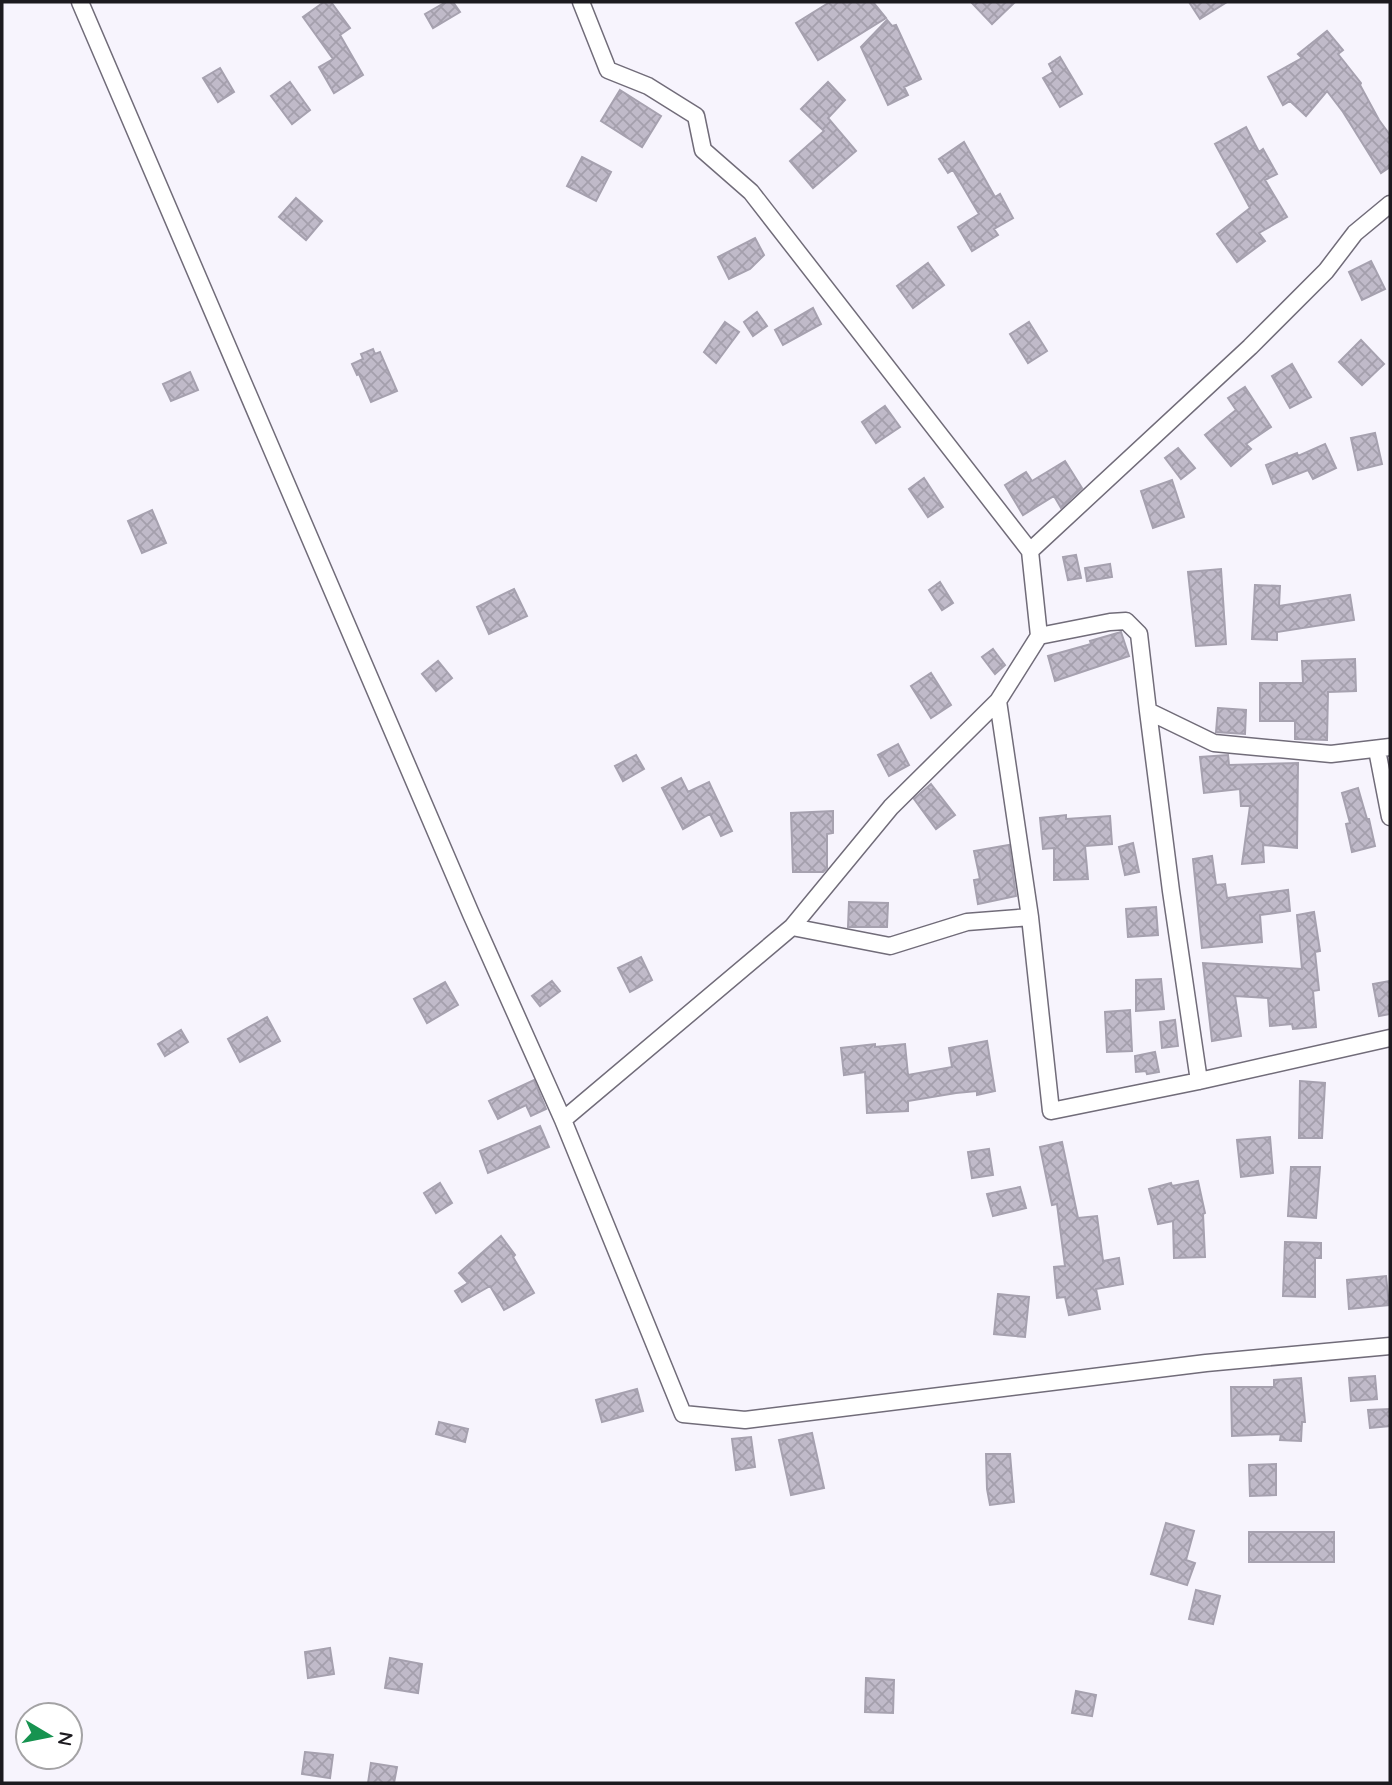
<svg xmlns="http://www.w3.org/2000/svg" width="1392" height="1785" viewBox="0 0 1392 1785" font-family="Quicksand,sans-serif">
	<defs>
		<pattern id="building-cross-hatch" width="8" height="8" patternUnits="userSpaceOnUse" patternTransform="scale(1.75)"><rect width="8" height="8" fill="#c0bac9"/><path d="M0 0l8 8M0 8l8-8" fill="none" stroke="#a49fac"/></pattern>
	</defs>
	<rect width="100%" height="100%" fill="#f7f4fd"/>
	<!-- building -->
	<path fill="url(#building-cross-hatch)" stroke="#a6a1af" stroke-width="2" d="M324 2H331L350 28 340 35 363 75 334 93 319 67 333 59 303 17Z
		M446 2H453L460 12 433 28 425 14Z
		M830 2H873L886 18 818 60 796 23Z
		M971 2H1015L992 24Z
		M1189 2H1227L1200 19Z
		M887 20 892 26 896 25 921 79 904 87 908 95 888 105 861 47Z
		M1327 31 1343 50 1338 54 1361 83 1360 85 1379 120 1390 135V167L1381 173 1343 112 1327 91 1306 116 1290 101 1283 105 1268 77 1302 58 1298 54Z
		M1060 57 1082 94 1060 107 1043 78 1053 72 1049 64Z
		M220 68 234 92 218 102 203 78Z
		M290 82 310 110 292 124 271 96Z
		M828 82 845 100 828 118 856 151 813 188 790 161 824 131 801 109Z
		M620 90 661 116 642 147 601 121Z
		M1246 127 1259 152 1263 149 1277 174 1265 180 1287 217 1259 233 1265 241 1237 262 1217 234 1250 208 1215 144Z
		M964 142 995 197 1000 194 1013 218 994 229 998 235 972 251 958 227 979 214 953 170 948 173 939 159Z
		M582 157 611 172 596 201 567 186Z
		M296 198 322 221 306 240 279 217Z
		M755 238 764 255 750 269 729 279 718 257Z
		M1371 261 1385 289 1362 300 1349 272Z
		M928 263 944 285 913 308 897 286Z
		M813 308 821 324 783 345 775 330Z
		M757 312 767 326 753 336 744 322Z
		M725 322 739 332 716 363 704 352Z
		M1029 322 1047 351 1028 363 1010 334Z
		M1361 340 1384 364 1362 385 1339 362Z
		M373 349 375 354 380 352 397 391 371 402 359 374 357 375 352 364 363 359 361 354Z
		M1292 364 1311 397 1290 408 1272 376Z
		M190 372 198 390 171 401 163 384Z
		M1245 387 1271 427 1246 444 1251 449 1231 466 1205 435 1236 410 1228 398Z
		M885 406 900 427 876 443 862 422Z
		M1375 433 1382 464 1358 470 1351 438Z
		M1325 444 1336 468 1313 479 1308 470 1273 484 1266 465 1297 453 1298 456Z
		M1178 448 1195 468 1181 479 1165 458Z
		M1065 461 1082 488 1061 508 1054 496 1023 515 1005 485 1026 472 1032 481Z
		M924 478 943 507 928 517 909 489Z
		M1172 480 1184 517 1153 528 1141 491Z
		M152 510 166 543 142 553 128 521Z
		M1076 555 1081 578 1068 580 1063 557Z
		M1110 564 1112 577 1087 581 1085 568Z
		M1221 569 1226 644 1196 646 1188 572Z
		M940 582 953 603 942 610 929 590Z
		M1255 585 1280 586 1279 606 1350 595 1354 620 1277 632V640L1252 639Z
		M514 589 527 616 489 634 477 607Z
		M1121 632 1129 656 1055 681 1048 656 1091 644 1090 641Z
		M993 649 1005 665 995 674 982 657Z
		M1355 659 1356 691 1328 692 1327 740 1295 739V721H1260V683H1303L1302 661Z
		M438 661 452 678 436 691 422 674Z
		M931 673 951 705 931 718 911 686Z
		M1218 708 1246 710 1245 734 1216 732Z
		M898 744 909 765 889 776 878 755Z
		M636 755 644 769 623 781 615 766Z
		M1228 755 1229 765 1298 763 1297 848 1263 845 1264 862 1242 864 1250 806H1241L1240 789 1204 793 1200 757Z
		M681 778 688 792 709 782 732 831 721 836 710 814 683 829 662 788Z
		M931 784 955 815 936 829 914 799Z
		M1358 788 1367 819H1369L1375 846 1352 852 1346 824 1350 823 1342 793Z
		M833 811V833L827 834V868L823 872H793L791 813Z
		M1066 815V819L1110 816 1112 844 1085 846 1088 879 1054 880V848L1043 849 1040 818Z
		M1133 843 1139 872 1125 875 1119 847Z
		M1009 845 1016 896 978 904 974 880 980 879 974 851Z
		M1212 856 1216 885 1225 884 1227 898 1288 890 1290 911 1260 915 1262 942 1202 948 1193 859Z
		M849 902 888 903 887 927H848Z
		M1156 907 1158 935 1128 937 1126 909Z
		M1314 912 1320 951 1315 952 1319 990 1313 991 1316 1027 1293 1029 1292 1024 1270 1026 1268 998 1235 996 1241 1036 1212 1041 1203 963 1302 969 1297 915Z
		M641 957 652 980 630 992 618 968Z
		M1161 979 1164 1009 1136 1011V980Z
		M552 981 560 991 540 1006 532 996Z
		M1390 981V1014L1379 1016 1373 984Z
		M445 982 458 1005 427 1023 414 999Z
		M1130 1010 1132 1051 1107 1052 1105 1012Z
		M267 1017 280 1041 240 1062 228 1039Z
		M1175 1020 1178 1046 1162 1048 1160 1022Z
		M181 1030 188 1042 165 1056 158 1044Z
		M987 1041 995 1091 977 1095V1091L956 1093 908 1101V1111L867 1113 865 1072 844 1075 841 1048 875 1044V1047L905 1044 908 1075 952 1067 949 1048Z
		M1155 1052 1159 1072 1147 1074 1146 1071 1136 1072 1135 1056Z
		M534 1080 546 1109 531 1116 526 1105 498 1119 489 1101Z
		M1300 1081 1325 1083 1322 1138H1299Z
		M540 1126 549 1147 488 1173 480 1151Z
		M1270 1137 1273 1173 1241 1177 1237 1140Z
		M1062 1142 1078 1218 1097 1216 1103 1261 1119 1258 1123 1284 1096 1289 1100 1309 1069 1315 1065 1297 1057 1298 1054 1267 1065 1266 1057 1204 1052 1205 1040 1147Z
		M989 1149 993 1175 972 1178 968 1152Z
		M1291 1167H1320L1316 1218 1288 1216Z
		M1198 1181 1205 1213 1203 1214 1205 1257 1174 1258 1173 1221 1158 1224 1149 1189 1171 1183 1172 1186Z
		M440 1183 452 1203 436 1213 424 1193Z
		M1020 1187 1026 1208 993 1216 987 1194Z
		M501 1236 515 1255 513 1257 534 1293 504 1310 490 1286 462 1302 455 1291 468 1283 459 1273Z
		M1285 1242 1321 1243V1258H1315V1297L1283 1296Z
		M1386 1276 1389 1305 1349 1309 1347 1280Z
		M998 1294 1029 1297 1025 1337 994 1334Z
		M1375 1376 1377 1399 1351 1401 1349 1378Z
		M1301 1378 1305 1422H1302L1301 1441 1280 1440 1281 1434 1232 1436 1231 1387H1274V1380Z
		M637 1389 643 1411 602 1422 596 1400Z
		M1390 1409V1426L1370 1428 1368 1410Z
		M439 1422 468 1429 465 1442 436 1434Z
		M812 1433 824 1488 791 1495 779 1440Z
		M751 1437 755 1467 736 1470 732 1439Z
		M986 1454H1010L1014 1502 990 1505 987 1489Z
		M1276 1464V1495L1250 1496 1249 1465Z
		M1166 1523 1194 1531 1186 1560 1195 1563 1187 1585 1151 1574Z
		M1249 1532H1334V1562H1249Z
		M1196 1590 1220 1596 1213 1624 1189 1619Z
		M330 1648 334 1674 308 1678 305 1652Z
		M390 1658 422 1664 418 1693 385 1688Z
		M866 1678 894 1680 893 1713 865 1712Z
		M1076 1691 1096 1695 1092 1716 1072 1713Z
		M305 1752 333 1755 330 1778 302 1774Z
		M371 1763 397 1767 394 1783H368Z"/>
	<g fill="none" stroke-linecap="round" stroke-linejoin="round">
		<defs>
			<path id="minor" d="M80 2 471 914 563 1120 792 927 891 807 998 701 1039 636 1030 551 1250 347 1326 271 1355 233 1390 204
				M581 2 608 70 648 86 696 116 703 150 751 192 1030 551
				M1039 636 1110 622 1126 621 1139 634 1148 711
				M998 701 1030 917 1051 1111 1199 1081 1390 1038
				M1377 750 1390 817
				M792 927 890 946 967 922 1030 917
				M1199 1081 1171 891 1148 711 1214 743 1331 754 1390 747
				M563 1120 683 1414 745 1420 1206 1363 1390 1346"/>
		</defs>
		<!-- minor casing -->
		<use href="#minor" stroke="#716c79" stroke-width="19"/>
		<!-- minor -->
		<use href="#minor" stroke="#fff" stroke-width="16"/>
	</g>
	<!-- border -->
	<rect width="1392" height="1785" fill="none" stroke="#1c1a1f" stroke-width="7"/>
	<!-- north arrow -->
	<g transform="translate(49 1736) rotate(100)"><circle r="33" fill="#ffffff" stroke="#a4a3a5" stroke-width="2"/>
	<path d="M0-5L12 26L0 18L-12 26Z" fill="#179350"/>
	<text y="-10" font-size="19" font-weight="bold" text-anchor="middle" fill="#1c1a1f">N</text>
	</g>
</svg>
